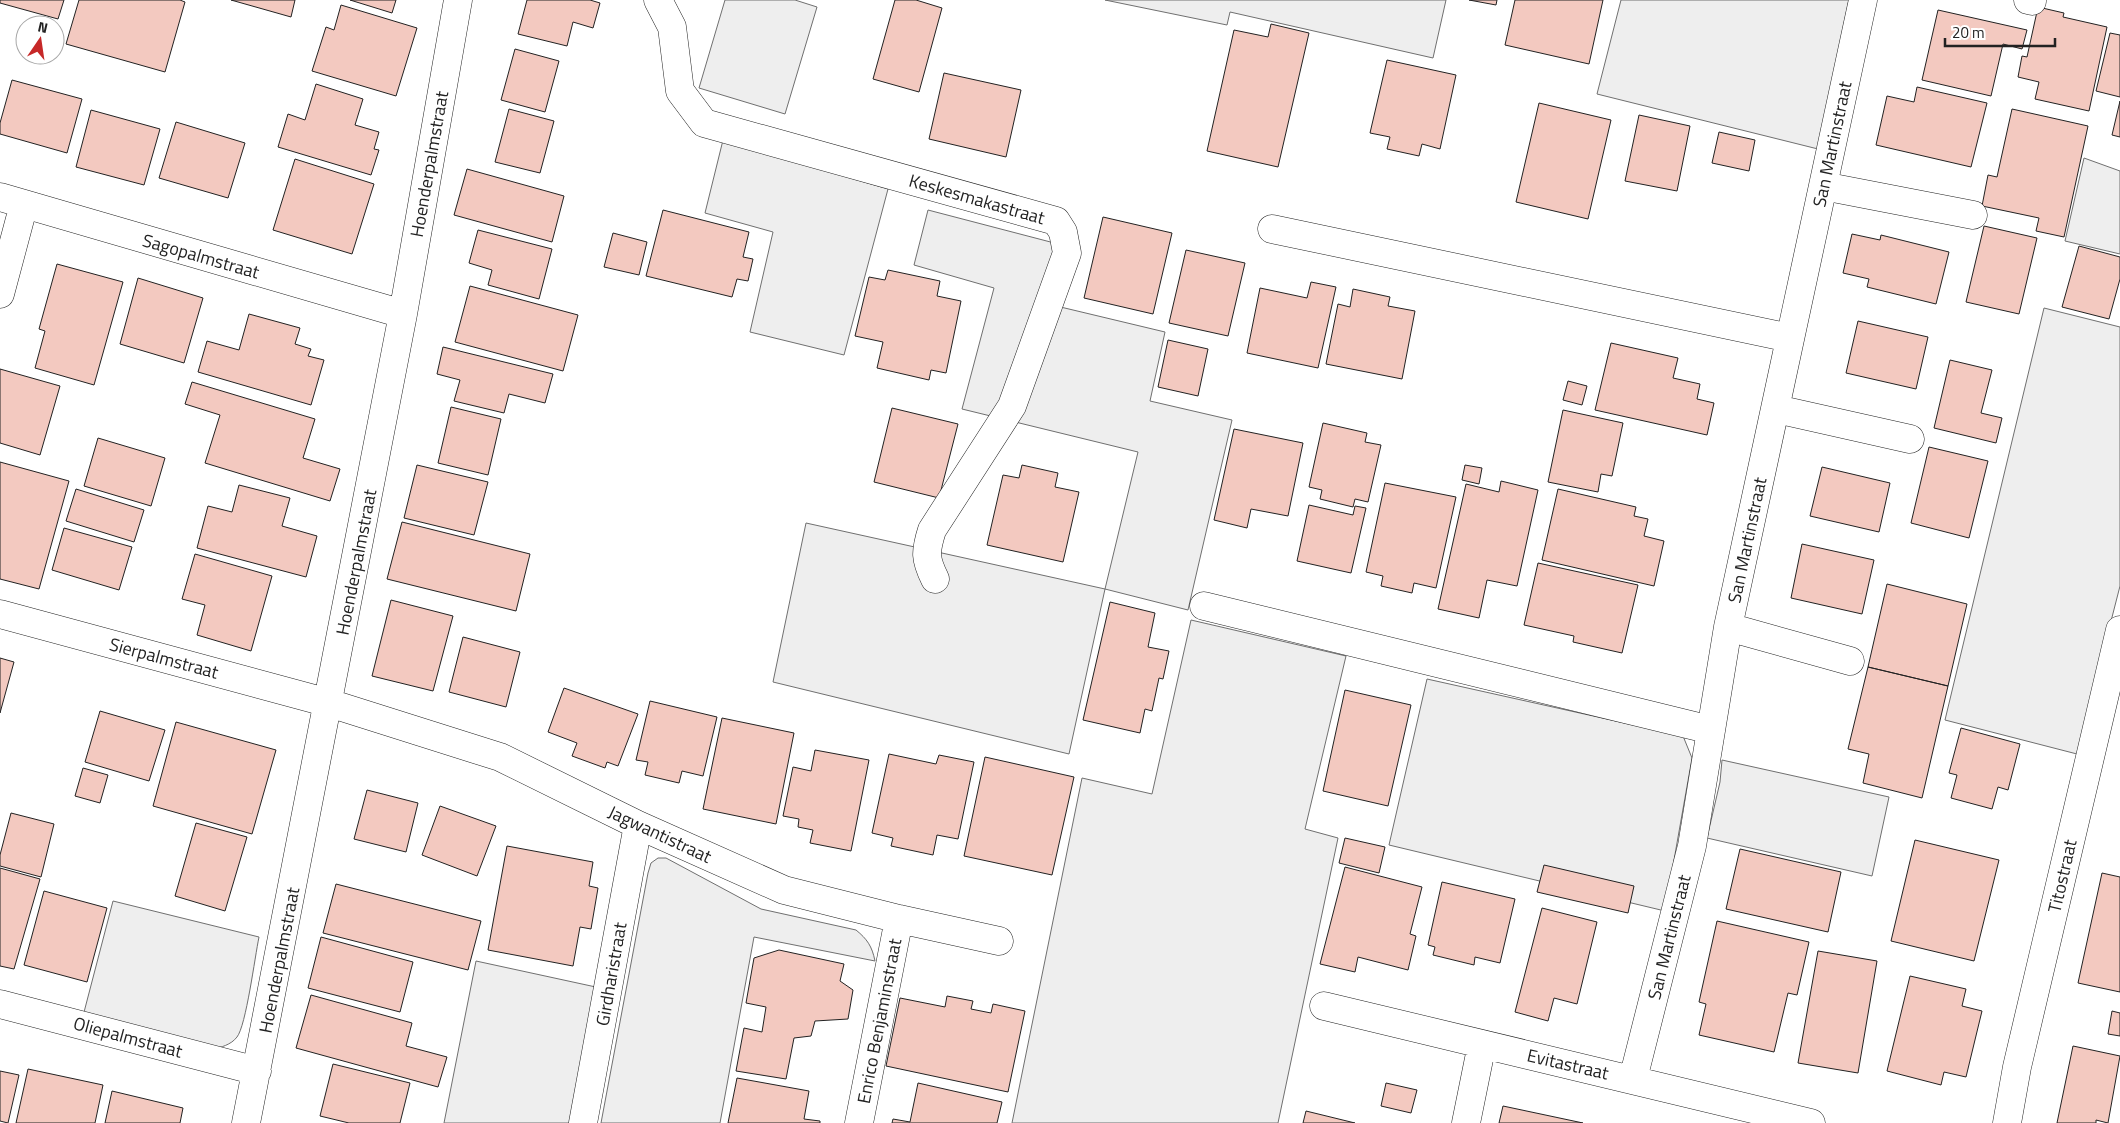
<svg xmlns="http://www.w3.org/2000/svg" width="2120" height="1123" viewBox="0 0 2120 1123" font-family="'Titillium Web',sans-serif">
	<rect width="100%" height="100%" fill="#fff"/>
	<!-- green -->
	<path fill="#eee" stroke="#6f6f6f" d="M725 0H795L817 7 785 114 699 88Z
		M1105 0H1446L1433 58 1230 12 1227 25Z
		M1621 0H1849L1818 149 1597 94Z
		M723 140 888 189 844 355 750 332 773 232 705 213Z
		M2084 158 2120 171V254L2065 241Z
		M928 210 1062 245 1048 304 1165 332 1150 401 1232 420 1188 610 1105 589 1069 754 773 682 806 523 1105 589 1138 452 962 409 994 288 914 265Z
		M2044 308 2120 327V586L2077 754 1945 720Z
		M1191 620 1346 656 1305 829 1338 838 1278 1123H1012L1082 778 1152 794Z
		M1427 679 1683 736 1692 758 1665 911 1389 845Z
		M1722 760 1889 797 1872 876 1707 838 1720 782Z
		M658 858H666L761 909 856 930C867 939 872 946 875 961L754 937 720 1123H601L648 873 651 863Z
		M113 901 259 937C255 956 246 1026 237 1037 231 1045 221 1047 212 1050L83 1016Z
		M476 961 605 989 580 1123H444Z"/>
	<!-- building -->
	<path fill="#f3c9c0" stroke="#222" d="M0 0H64L58 19 0 3Z
		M79 0H180L185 2 165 72 66 44Z
		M231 0H295L291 17Z
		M350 0H396L392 13Z
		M527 0H590L600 3 593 28 573 22 567 46 518 34Z
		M895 0H916L942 8 919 92 873 79Z
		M1469 0H1497L1496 5Z
		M1515 0H1603L1589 64 1505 45Z
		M341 5 417 28 396 96 312 71 326 27 334 30Z
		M2038 7 2064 13 2063 17 2107 27 2089 111 2035 99 2039 82 2018 77 2022 56 2027 57Z
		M1938 10 2027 30 2022 49 2003 44 1991 96 1922 80Z
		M1271 24 1309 33 1278 167 1207 151 1234 30 1268 37Z
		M2110 33 2120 35V97L2096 91Z
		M515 49 559 61 545 112 501 100Z
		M1387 60 1456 75 1440 149 1422 144 1419 156 1387 149 1390 137 1370 133Z
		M944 73 1021 90 1006 157 929 139Z
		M12 80 82 99 67 153 0 134V123Z
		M316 84 363 99 355 125 379 132 374 149 379 150 371 175 278 147 288 114 305 120Z
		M1917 87 1987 103 1971 167 1876 145 1887 96 1914 102Z
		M2120 101V137L2112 135Z
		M1539 103 1611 120 1588 219 1516 202Z
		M509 109 554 121 540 173 495 162Z
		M2012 109 2088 126 2064 237 2036 231 2039 218 1982 206 1988 175 1997 177Z
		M91 110 160 129 144 185 76 167Z
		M1639 115 1690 126 1677 191 1625 181Z
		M176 122 245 143 228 198 159 178Z
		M1719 132 1755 140 1749 171 1712 163Z
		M295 159 374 184 352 254 273 230Z
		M467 169 564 196 552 242 454 215Z
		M663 210 749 232 743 257 753 259 748 281 737 279 732 297 646 276Z
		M1103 217 1172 233 1153 314 1084 298Z
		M1984 226 2037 238 2019 314 1966 302Z
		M478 230 552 249 539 299 488 285 492 270 469 263Z
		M613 233 647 242 639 275 604 267Z
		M1852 234 1880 240 1881 235 1949 252 1936 304 1867 287 1869 279 1843 273Z
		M2079 246 2120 257V279L2109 319 2062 307Z
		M1186 250 1245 263 1228 336 1169 323Z
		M57 264 123 282 94 385 35 368 45 331 39 329Z
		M888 270 940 281 937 296 961 301 946 373 931 370 929 380 877 368 883 342 855 336 869 277 885 280Z
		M138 278 203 298 184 363 120 344Z
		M1311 282 1336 287 1318 368 1247 353 1260 288 1307 298Z
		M470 286 578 315 563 371 455 342Z
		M1353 289 1390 297 1388 306 1415 311 1402 379 1326 364 1338 304 1350 307Z
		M249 314 300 328 295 344 311 349 308 356 324 360 311 405 198 372 207 341 239 350Z
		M1858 321 1928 337 1916 389 1846 373Z
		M1168 340 1208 349 1198 396 1158 387Z
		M1611 343 1678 358 1673 378 1700 384 1697 399 1714 403 1707 435 1595 410Z
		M443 347 553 374 545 403 509 394 504 413 454 401 460 380 437 374Z
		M1950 360 1992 370 1981 413 2002 418 1996 443 1934 428Z
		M0 369 60 386 40 455 0 443Z
		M1568 381 1587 386 1582 405 1563 400Z
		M192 382 315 419 303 458 340 469 330 501 205 463 220 415 185 404Z
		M451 407 501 419 488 475 438 463Z
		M892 408 958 424 939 498 874 482Z
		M1563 410 1623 423 1612 476 1601 474 1598 492 1548 482Z
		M1323 423 1367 433 1365 442 1381 445 1368 502 1355 499 1353 507 1320 499 1322 490 1309 487Z
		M1234 429 1303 443 1288 516 1251 509 1247 528 1214 520Z
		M98 438 165 458 151 506 84 486Z
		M1929 447 1988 461 1969 538 1911 523Z
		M0 462 69 481 39 589 0 579Z
		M417 465 488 482 474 535 404 518Z
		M1022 465 1058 473 1055 487 1079 492 1063 562 987 545 1003 475 1019 478Z
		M1465 465 1482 468 1479 484 1462 480Z
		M1822 467 1890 483 1879 532 1810 516Z
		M1501 481 1538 490 1517 586 1487 580 1479 618 1438 609 1466 484 1499 492Z
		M1385 483 1456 497 1436 588 1414 583 1412 593 1381 586 1383 576 1366 572Z
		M239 485 290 498 282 526 317 536 306 577 197 548 208 506 232 512Z
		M76 489 144 510 134 542 66 521Z
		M1558 489 1636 507 1634 516 1648 519 1644 536 1664 541 1654 586 1542 560Z
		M1309 505 1353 515 1355 506 1366 508 1351 573 1297 561Z
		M402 522 530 554 516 611 387 579Z
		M64 528 132 547 119 590 52 570Z
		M1802 544 1874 560 1862 614 1791 598Z
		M195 554 272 576 251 651 197 635 205 605 182 599Z
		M1538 563 1638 585 1622 653 1573 642 1574 636 1524 625Z
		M1887 584 1967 604 1948 686 1868 667Z
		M391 600 453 616 433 691 372 676Z
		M1110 602 1155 613 1148 647 1169 651 1163 679 1159 678 1152 711 1145 709 1140 733 1083 720Z
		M463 637 520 652 506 707 449 692Z
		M0 658 14 662 0 713Z
		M1868 667 1948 686 1922 798 1863 783 1869 754 1848 749Z
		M564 688 638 714 618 766 607 762 605 768 572 756 577 743 548 732Z
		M1345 690 1411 705 1388 806 1323 791Z
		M650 701 717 717 703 776 682 771 679 783 645 775 648 762 636 760Z
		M100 711 165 730 149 781 85 762Z
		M722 718 794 733 776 824 703 809Z
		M176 722 276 750 252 834 153 806Z
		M1961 728 2020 744 2008 790 1998 787 1992 809 1951 798 1957 775 1949 773Z
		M815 750 869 760 851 851 810 843 813 830 798 827 799 819 783 816 793 767 811 771Z
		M889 754 936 764 939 755 974 762 958 839 937 835 933 855 891 846 893 838 872 833Z
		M985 757 1074 777 1052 875 964 856Z
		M83 768 108 775 100 803 75 796Z
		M367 790 418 803 406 852 354 839Z
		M440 806 496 826 477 876 422 855Z
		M11 813 54 824 41 877 0 866V855Z
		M196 823 247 837 225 911 175 896Z
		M1345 838 1385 847 1379 873 1339 863Z
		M1915 840 1999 860 1974 961 1891 941Z
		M507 846 593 862 589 886 598 888 591 929 580 927 573 966 488 950Z
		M1740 849 1841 872 1828 932 1726 909Z
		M1544 865 1634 886 1628 913 1537 892Z
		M1345 867 1422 887 1410 934 1416 936 1408 970 1358 957 1355 972 1320 964Z
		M0 868 40 879 14 969 0 966Z
		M2102 873 2120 877V992L2078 983Z
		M1442 882 1515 899 1500 963 1475 957 1474 965 1433 955 1435 947 1428 945Z
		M336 884 481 921 468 970 323 933Z
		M44 891 107 908 87 982 24 965Z
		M1542 908 1597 922 1577 1004 1554 998 1548 1021 1515 1012Z
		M1717 921 1809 942 1797 995 1788 993 1774 1052 1699 1035 1706 1004 1699 1002Z
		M321 937 413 962 400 1012 308 988Z
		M779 950 844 964 840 981 853 990 848 1019 815 1021 811 1036 794 1038 786 1079 736 1071 744 1028 762 1032 766 1007 746 1003 754 958Z
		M1818 951 1877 961 1858 1073 1798 1063Z
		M1910 976 1966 989 1962 1006 1982 1011 1966 1077 1944 1072 1941 1085 1887 1071Z
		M311 995 412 1023 406 1046 447 1057 438 1087 296 1048Z
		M947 996 973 1001 971 1009 991 1013 993 1004 1025 1011 1008 1092 886 1066 900 998 945 1007Z
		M2112 1011 2120 1013V1036L2108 1034Z
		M2073 1046 2120 1056 2108 1123 2096 1120V1123H2057Z
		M333 1064 410 1083 400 1123H349L320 1116Z
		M28 1069 103 1085 95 1123H16Z
		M0 1071 19 1075 8 1123 0 1121Z
		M737 1078 809 1091 804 1119 820 1121V1123H728Z
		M918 1083 1002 1102 997 1123H892L893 1119 910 1122Z
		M1386 1083 1417 1090 1411 1113 1381 1106Z
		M112 1091 183 1108 180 1123H105Z
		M1503 1106 1583 1123H1499Z
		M1306 1111 1355 1123H1303Z"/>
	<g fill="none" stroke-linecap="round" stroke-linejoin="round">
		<defs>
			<path id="minor" d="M658 0 672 27 680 91 704 123 1056 221 1063 232 1067 253 1012 406 932 530C925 552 925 559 935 579
				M2028 0 2032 1
				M1823 186 1973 215
				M0 197 403 314
				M1272 229 1790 338
				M0 294 24 204
				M1776 409 1910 439
				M1204 606 1711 730
				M0 614 329 703 500 757 638 825 784 890 899 919 999 941
				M1728 627 1850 661
				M0 1004 257 1071
				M1324 1006 1811 1123
				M1633 1079 1692 846 1728 627 1863 0
				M246 1123 403 314 458 0
				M583 1123 638 825
				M859 1123 899 919
				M1466 1123 1482 1044
				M2007 1123 2017 1067 2120 630"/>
		</defs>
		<!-- minor casing -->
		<use href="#minor" stroke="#222" stroke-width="29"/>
		<!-- minor -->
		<use href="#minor" stroke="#fff" stroke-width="28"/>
	</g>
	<g text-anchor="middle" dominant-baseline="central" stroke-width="4" stroke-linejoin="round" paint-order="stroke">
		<!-- street labels -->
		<g font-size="18" fill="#222" stroke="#fff">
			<text transform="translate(1832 144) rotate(-78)">San Martinstraat</text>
			<text transform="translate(429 164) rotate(-80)">Hoenderpalmstraat</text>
			<text transform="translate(977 199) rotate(16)">Keskesmakastraat</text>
			<text transform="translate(201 256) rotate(16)">Sagopalmstraat</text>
			<text transform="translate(1747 540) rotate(-78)">San Martinstraat</text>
			<text transform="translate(356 562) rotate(-79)">Hoenderpalmstraat</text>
			<text transform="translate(164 658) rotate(15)">Sierpalmstraat</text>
			<text transform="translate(660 834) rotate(25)">Jagwantistraat</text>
			<text transform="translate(2062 876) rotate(-77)">Titostraat</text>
			<text transform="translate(1669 937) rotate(-76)">San Martinstraat</text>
			<text transform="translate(279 960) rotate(-79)">Hoenderpalmstraat</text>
			<text transform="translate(611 974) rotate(-80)">Girdharistraat</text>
			<text transform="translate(879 1021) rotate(-79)">Enrico Benjaminstraat</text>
			<text transform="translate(128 1037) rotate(15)">Oliepalmstraat</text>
			<text transform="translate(1568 1064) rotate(13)">Evitastraat</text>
		</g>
	</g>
	<!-- north arrow -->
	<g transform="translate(40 40) rotate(13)"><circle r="24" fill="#ffffff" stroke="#a7a7a7"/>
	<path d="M0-4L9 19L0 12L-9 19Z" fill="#c62828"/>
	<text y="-8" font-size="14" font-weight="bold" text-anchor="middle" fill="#222222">N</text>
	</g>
	<!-- scale -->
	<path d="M1945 38v8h110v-8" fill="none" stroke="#222222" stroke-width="2.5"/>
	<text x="1952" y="38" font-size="15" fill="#222222" stroke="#ffffff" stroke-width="4" paint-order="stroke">20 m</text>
</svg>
